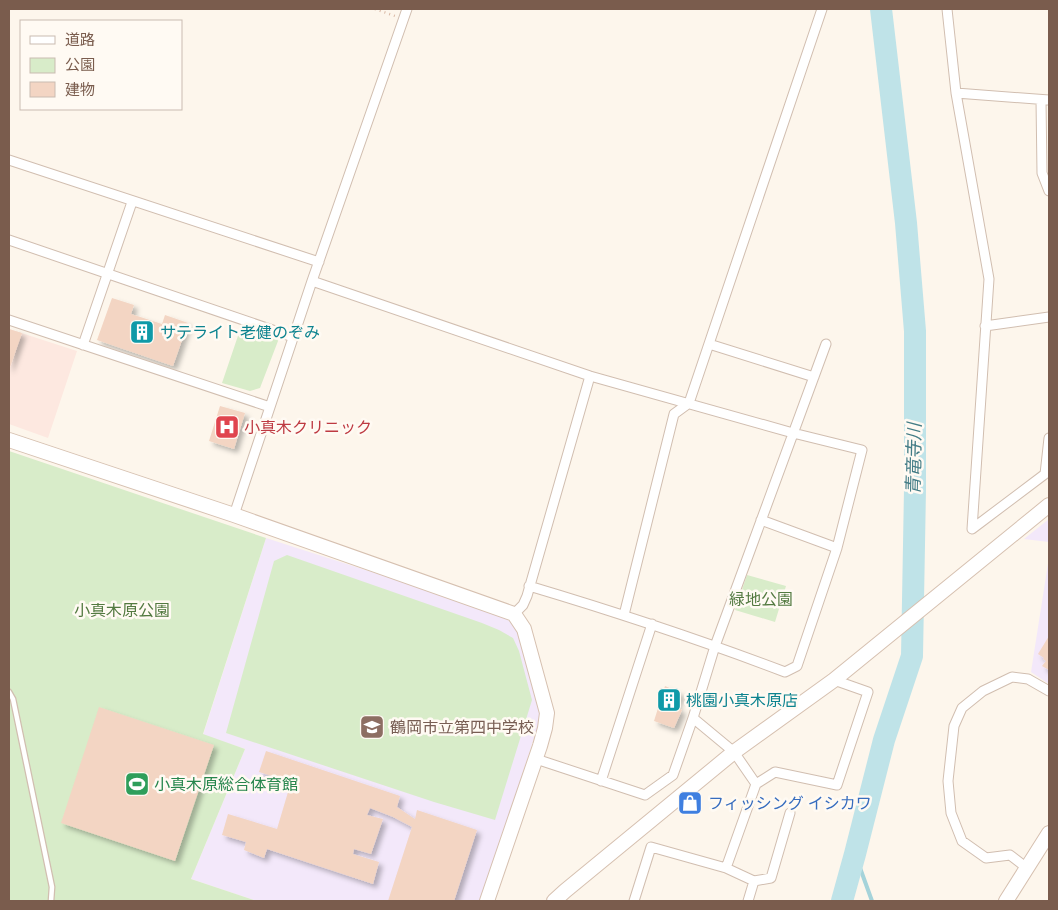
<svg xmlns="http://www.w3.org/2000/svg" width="1058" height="910" viewBox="0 0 1058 910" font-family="Montserrat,'Noto Sans JP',sans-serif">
	<defs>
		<filter id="shadow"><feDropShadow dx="4" dy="4" stdDeviation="2.5" flood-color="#0004"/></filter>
	</defs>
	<rect width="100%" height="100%" fill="#fdf6ec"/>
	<!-- commercial -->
	<path fill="#fde8e0" d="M9 329 77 351 48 438 9 424Z"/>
	<!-- education -->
	<path fill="#f3e8fa" d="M1049 519V542L1024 539Z
		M266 538 499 613 513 624 519 632 540 705V719L482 901H257L191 879 245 749 203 735Z
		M1049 557V684L1031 672Z"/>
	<!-- green -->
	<path fill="#d8ecc9" d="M242 324 275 334 278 341 260 388 250 391 222 383Z
		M9 451 266 538 203 734 245 749 191 879 257 901H9Z
		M287 555 482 623 499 630 513 638 519 651 532 700 495 820 434 802 226 733 274 561Z
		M747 575 786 586 775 622 735 610Z"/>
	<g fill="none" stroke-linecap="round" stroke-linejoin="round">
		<!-- stream -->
		<path stroke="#a5d3da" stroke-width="4" d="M855 854 872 901"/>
		<!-- river -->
		<path stroke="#bfe3e8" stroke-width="22" d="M842 901 855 854 884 740 912 656 915 489V331L906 223 881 9"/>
	</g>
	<!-- building -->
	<path fill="#f3d5c3" filter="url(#shadow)" d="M112 298 134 305 131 314 162 324 165 315 188 323 173 366 97 340Z
		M9 329 22 333 9 370Z
		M220 406 245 413 234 449 209 441Z
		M1049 636V670L1042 666 1046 661 1043 659 1044 658 1038 654Z
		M665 686 681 693 676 707 682 710 674 728 654 721Z
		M99 707 214 745 175 861 61 823Z
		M266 751 400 796 397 807 415 819 417 810 477 830 454 901H388L412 827 393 817 370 808 367 815 383 819 371 854 354 849 353 854 379 862 373 884 267 849 264 858 244 850 246 842 222 835 228 814 277 829 291 782 259 772Z"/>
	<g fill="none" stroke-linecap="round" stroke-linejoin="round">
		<defs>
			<path id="lane" d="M9 692 13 699 52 887 51 901"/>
			<path id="street" d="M947 9 956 93 989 279 972 529 1045 474 1049 438
				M956 93 1049 100
				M1041 100 1042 173 1049 191
				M9 160 319 262
				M9 240 293 337
				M312 281 590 376 793 433 862 450 837 548 797 666 785 672C701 640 616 612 529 586
				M9 320 270 407
				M985 326 1049 317
				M709 344 814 377
				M83 345 132 202
				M234 515 312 281 407 9
				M761 520 837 548
				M514 614 523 605 527 596 590 376
				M624 615 674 414 689 403 822 9
				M536 759 645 795 673 775 693 718
				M601 781 652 624
				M756 784 734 752 693 718 715 646 826 344
				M726 868 754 881 771 878 790 813
				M1027 868 1010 855 986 858 962 841 951 813 948 781 954 726 962 708 983 691 1012 677 1028 679 1049 691
				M634 901 651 847 726 868 756 784 775 772 837 785 868 692 834 680
				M748 901 754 881"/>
			<path id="secondary" d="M9 440 234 515 514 614 524 629 547 713 545 728 540 746 487 901
				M554 901 565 891 734 752 834 680 1049 505
				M1006 901 1049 833"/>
		</defs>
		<!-- lane casing -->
		<use href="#lane" stroke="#d1beb0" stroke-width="7"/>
		<!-- street casing -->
		<use href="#street" stroke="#d1beb0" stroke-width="11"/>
		<!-- secondary casing -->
		<use href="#secondary" stroke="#d6c0b0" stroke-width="16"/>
		<!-- path -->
		<path stroke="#d9b8a5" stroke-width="2.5" stroke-dasharray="1 4" stroke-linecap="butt" d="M375 9 395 16"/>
		<!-- lane -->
		<use href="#lane" stroke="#fff" stroke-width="4.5"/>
		<!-- street -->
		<use href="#street" stroke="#fff" stroke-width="9"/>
		<!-- secondary -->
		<use href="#secondary" stroke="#fff" stroke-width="14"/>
	</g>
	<!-- icons -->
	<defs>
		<symbol id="building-square" viewBox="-11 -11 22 22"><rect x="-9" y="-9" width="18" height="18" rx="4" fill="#0f9aa8" stroke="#fffaf3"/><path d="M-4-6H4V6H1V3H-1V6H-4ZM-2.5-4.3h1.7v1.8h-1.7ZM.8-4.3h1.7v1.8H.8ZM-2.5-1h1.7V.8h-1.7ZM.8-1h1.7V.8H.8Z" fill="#fff"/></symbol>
		<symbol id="hospital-square" viewBox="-11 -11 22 22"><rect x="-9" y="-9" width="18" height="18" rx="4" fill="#e0444e" stroke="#fffaf3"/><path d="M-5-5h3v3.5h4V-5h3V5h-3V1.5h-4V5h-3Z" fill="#fff"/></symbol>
		<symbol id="school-square" viewBox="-11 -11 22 22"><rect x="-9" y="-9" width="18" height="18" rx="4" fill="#8d6e63" stroke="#fffaf3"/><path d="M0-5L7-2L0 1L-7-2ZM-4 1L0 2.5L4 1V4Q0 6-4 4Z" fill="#fff"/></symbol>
		<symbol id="stadium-square" viewBox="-11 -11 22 22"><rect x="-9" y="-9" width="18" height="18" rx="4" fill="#2e9e5b" stroke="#fffaf3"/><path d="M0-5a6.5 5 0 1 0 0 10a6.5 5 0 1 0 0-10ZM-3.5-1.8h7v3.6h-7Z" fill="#fff"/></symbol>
		<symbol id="shop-square" viewBox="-11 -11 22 22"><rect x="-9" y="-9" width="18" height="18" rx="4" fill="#3f7fe0" stroke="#fffaf3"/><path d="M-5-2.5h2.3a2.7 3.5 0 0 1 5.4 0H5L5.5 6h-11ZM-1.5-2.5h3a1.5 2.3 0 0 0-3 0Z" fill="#fff"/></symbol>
	</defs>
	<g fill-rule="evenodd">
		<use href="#building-square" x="128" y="318" width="28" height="28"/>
		<use href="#hospital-square" x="213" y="413" width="28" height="28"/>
		<use href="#building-square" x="655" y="686" width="28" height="28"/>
		<use href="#school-square" x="358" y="713" width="28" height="28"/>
		<use href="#stadium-square" x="123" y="770" width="28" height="28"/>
		<use href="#shop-square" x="676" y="789" width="28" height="28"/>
	</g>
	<g text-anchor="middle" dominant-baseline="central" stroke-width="5" stroke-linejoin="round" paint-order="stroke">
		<!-- culture labels -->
		<g font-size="16" fill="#0d838f" stroke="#fffaf3" text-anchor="start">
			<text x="160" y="332">サテライト老健のぞみ</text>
			<text x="686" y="700">桃園小真木原店</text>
		</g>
		<!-- health labels -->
		<g font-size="16" fill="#be3a42" stroke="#fffaf3" text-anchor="start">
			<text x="244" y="427">小真木クリニック</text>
		</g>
		<!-- park labels -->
		<g font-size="16" fill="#537a41" stroke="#fffaf3">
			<text x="761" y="599">緑地公園</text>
			<text x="122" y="610">小真木原公園</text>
		</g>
		<!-- education labels -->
		<g font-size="16" fill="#785e54" stroke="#fffaf3" text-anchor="start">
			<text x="390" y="727">鶴岡市立第四中学校</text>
		</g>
		<!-- leisure labels -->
		<g font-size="16" fill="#27864d" stroke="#fffaf3" text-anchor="start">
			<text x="154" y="784">小真木原総合体育館</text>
		</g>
		<!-- shop labels -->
		<g font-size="16" fill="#366cbe" stroke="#fffaf3" text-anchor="start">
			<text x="708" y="803">フィッシング イシカワ</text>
		</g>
		<!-- water labels -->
		<g font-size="18" font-style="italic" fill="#437c86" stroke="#fffaf3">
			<text transform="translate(914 459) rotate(-89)">青竜寺川</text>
		</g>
	</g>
	<!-- border -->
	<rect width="1058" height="910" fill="none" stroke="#7a5c4d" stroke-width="20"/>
	<!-- legend -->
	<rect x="20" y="20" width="162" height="90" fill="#fffaf3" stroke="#cabbb1"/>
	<rect x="30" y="36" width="25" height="8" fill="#ffffff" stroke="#cabbb1"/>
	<text x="65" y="45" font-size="15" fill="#7a5c4d">道路</text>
	<rect x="30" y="58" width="25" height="15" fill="#d8ecc9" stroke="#cabbb1"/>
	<text x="65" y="70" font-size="15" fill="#7a5c4d">公園</text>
	<rect x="30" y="82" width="25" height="15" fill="#f3d5c3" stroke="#cabbb1"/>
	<text x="65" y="95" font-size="15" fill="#7a5c4d">建物</text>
</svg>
